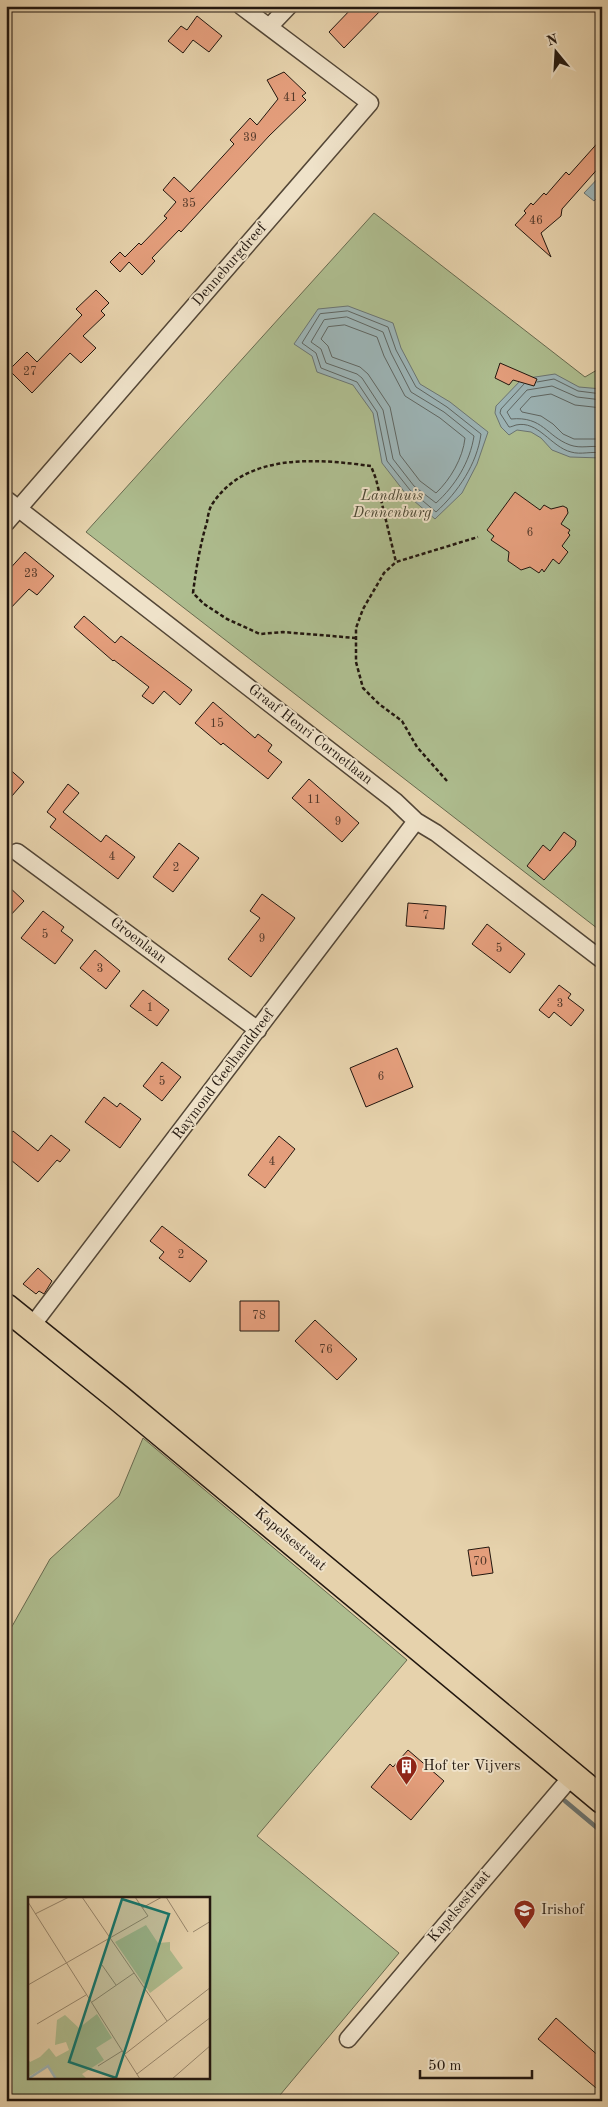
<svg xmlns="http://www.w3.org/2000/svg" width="608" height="2107" viewBox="0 0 608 2107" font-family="'Old Standard TT',serif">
	<rect width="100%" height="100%" fill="#e6d2ac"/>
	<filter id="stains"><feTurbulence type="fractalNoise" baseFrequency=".004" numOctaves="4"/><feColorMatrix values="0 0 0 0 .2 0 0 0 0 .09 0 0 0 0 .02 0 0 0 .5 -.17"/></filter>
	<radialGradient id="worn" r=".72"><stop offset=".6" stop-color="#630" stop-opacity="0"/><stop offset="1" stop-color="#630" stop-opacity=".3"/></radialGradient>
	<!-- green -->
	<path fill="#aebd8f" stroke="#686a4f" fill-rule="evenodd" d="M374 213 585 377 602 367V932L86 532Z
		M143 1438 407 1660 257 1836 399 1953 275 2101H6V1637L50 1559 119 1496ZM209 1898V2078H29V1898Z"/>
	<!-- water -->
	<path fill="#9cb4b6" stroke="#6b7573" d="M602 174V193L594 201 584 193Z
		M348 306 393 323 401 348 420 384 450 402 488 432 477 464 462 493 435 519 406 494 382 463 373 413 353 385 317 372 312 356 294 344 318 309Z
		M555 374 579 387 602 389V458L570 457 552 450 541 438 531 432 517 430 509 435 501 427 495 413 496 406 522 379Z"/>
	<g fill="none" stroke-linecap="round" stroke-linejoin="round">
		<!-- shore -->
		<path stroke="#5f6662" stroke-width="1" d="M348 311 388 327 396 350 416 387 447 407 481 434C477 464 458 492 436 512L410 490 387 461 377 412 357 382 321 368 316 353 302 343 320 314Z
			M347 317 383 332 391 353 411 392 444 412 474 436C470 462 455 486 436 503L414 486 393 459 383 410 362 378 357 374 326 363 321 349 311 342 324 320Z
			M345 325 377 337 384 356 405 396 440 418 465 438C463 458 450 480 436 493L420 481 400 455 390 407 368 374 360 367 332 357 328 346 321 339 328 327Z
			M537 382 554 379 578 391 602 394
			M524 384 501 409 500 413 509 427C511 427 513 426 516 425 538 420 551 447 571 452 581 455 591 451 602 453
			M602 400 577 397 552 386 527 390 507 412 511 419C543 416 546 436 570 445 581 449 591 445 602 447
			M602 408 575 405 551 394 531 397 520 409 522 412 541 416 553 424 563 434 574 439H602"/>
		<!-- stream -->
		<path stroke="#6b7573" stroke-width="4.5" d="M565 1801 602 1832"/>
	</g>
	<!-- building -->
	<path fill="#e49e7c" stroke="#22170f" d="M354 6H385L344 48 329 32Z
		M197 16 222 36 209 52 193 40 183 53 168 41 181 26 187 30Z
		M284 72 306 93 302 96 306 100 269 136 181 232 179 230 152 258 155 261 142 275 129 262 120 272 110 262 120 252 125 257 139 243 141 245 167 218 164 216 176 202 163 190 174 177 190 192 234 144 230 140 250 118 257 125 278 99 267 80Z
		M602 138V164L562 209 561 216 541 233 551 257 515 225 526 213 524 211 531 203 533 205 544 193 546 195 566 172 569 175Z
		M96 290 109 303 101 311 105 315 83 336 96 348 81 363 70 353 32 393 9 370 27 352 37 362 82 315 76 309Z
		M500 363 537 379 534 386 513 380 509 385 495 378Z
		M515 492 540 510 544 505 551 509 563 506 567 508 568 513 561 524 570 530 568 533 570 535 562 546 568 552 559 564 553 559 544 572 542 569 539 573 530 567 521 570 508 561 509 552 491 540 494 536 487 530Z
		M25 552 54 576 37 595 29 589 6 613V573Z
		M84 616 115 643 121 636 192 690 180 705 164 691 153 704 142 696 149 687 114 660 113 661 74 627Z
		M213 702 255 738 258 734 272 745 268 751 282 762 268 779 223 743 221 745 195 723Z
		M6 766 24 782 6 803Z
		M309 779 359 823 342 842 292 798Z
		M68 784 79 793 63 812 101 842 106 835 135 857 118 879 50 827 56 819 47 812Z
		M564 832 576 841 575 846 544 880 527 866 543 845 550 851Z
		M179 843 199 858 173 892 153 877Z
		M6 884 24 901 6 920Z
		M262 894 295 918 251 977 228 959 260 918 250 911Z
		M408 903 446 906 444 929 406 926Z
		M43 911 64 927 61 931 73 940 55 964 21 938Z
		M487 924 525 954 510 973 472 944Z
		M95 950 120 971 106 989 80 968Z
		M559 985 571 994 568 998 584 1010 571 1026 554 1012 549 1018 539 1010Z
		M143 990 169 1010 157 1026 130 1006Z
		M397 1048 413 1087 366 1107 350 1068Z
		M162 1062 181 1077 162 1101 143 1086Z
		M104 1097 117 1107 120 1103 141 1119 120 1148 85 1122Z
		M13 1131 38 1151 51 1135 70 1150 60 1162 57 1160 38 1182 6 1156V1140Z
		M279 1136 295 1149 265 1188 248 1175Z
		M162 1226 207 1261 190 1282 159 1258 164 1252 150 1241Z
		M38 1268 52 1281 44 1294 39 1291 36 1294 23 1284Z
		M240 1301H279V1331H240Z
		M315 1320 357 1359 337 1380 295 1341Z
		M489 1547 493 1573 472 1576 468 1550Z
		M408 1750 444 1781 411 1820 371 1787 390 1764 393 1767Z
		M556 2018 602 2059V2093L538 2039Z"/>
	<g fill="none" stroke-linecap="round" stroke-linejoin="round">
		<defs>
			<path id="minor" d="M269 27 289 6
				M6 499 395 801 416 821 436 833 602 960
				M6 523 370 103 241 6
				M17 852 258 1030
				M31 1327 416 821
				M348 2039 572 1776"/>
			<path id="primary" d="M6 1307 119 1398 602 1800"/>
		</defs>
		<!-- minor casing -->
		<use href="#minor" stroke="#534636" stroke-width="19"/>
		<!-- primary casing -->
		<use href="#primary" stroke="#22170f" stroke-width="29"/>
		<!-- path -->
		<path stroke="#22170f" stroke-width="2.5" stroke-dasharray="4 2.5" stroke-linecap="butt" d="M356 638 283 632 260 634 227 619 204 604 193 593C196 569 200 545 207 522 208 516 209 508 213 503 247 452 319 459 371 466L376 479 396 562
			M447 781 417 747 402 721 379 704 363 688 356 662V628L363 609 384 573 396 562 478 537"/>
		<!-- minor -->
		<use href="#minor" stroke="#efe2c9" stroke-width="16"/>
		<!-- primary -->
		<use href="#primary" stroke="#e6d2ac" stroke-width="26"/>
	</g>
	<!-- icons -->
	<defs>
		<symbol id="building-pin" viewBox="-11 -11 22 30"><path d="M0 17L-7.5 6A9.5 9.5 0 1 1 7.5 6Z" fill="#8f2418" stroke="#efe2c9"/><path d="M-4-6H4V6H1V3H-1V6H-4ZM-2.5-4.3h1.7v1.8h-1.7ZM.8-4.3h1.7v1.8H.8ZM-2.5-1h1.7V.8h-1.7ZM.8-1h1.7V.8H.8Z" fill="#fff"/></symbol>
		<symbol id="school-pin" viewBox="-11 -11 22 30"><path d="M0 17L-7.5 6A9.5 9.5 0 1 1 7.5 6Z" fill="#8f2418" stroke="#efe2c9"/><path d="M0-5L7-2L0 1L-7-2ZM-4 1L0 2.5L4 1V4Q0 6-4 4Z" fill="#fff"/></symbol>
	</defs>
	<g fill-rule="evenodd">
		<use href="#building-pin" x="394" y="1754" width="25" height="34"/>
		<use href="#school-pin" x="512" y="1898" width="25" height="34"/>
	</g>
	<g text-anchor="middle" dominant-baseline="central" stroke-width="4" stroke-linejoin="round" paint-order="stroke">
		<!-- number labels -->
		<g font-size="12" fill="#52392a">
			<text x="290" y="98">41</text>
			<text x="250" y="138">39</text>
			<text x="189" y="204">35</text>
			<text x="536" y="221">46</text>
			<text x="30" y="372">27</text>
			<text x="530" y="533">6</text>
			<text x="31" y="574">23</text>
			<text x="217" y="724">15</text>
			<text x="314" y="800">11</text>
			<text x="338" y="822">9</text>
			<text x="112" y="857">4</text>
			<text x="176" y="868">2</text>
			<text x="426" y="916">7</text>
			<text x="45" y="935">5</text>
			<text x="262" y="939">9</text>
			<text x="499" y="949">5</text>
			<text x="100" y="969">3</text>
			<text x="560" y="1004">3</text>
			<text x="150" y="1008">1</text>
			<text x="381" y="1077">6</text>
			<text x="162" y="1082">5</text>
			<text x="272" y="1162">4</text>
			<text x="181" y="1255">2</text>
			<text x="259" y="1316">78</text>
			<text x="326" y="1350">76</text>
			<text x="480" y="1562">70</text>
		</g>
		<!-- street labels -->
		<g font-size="15" fill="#22170f" stroke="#efe2c9">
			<text transform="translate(230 265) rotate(-49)">Denneburgdreef</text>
			<text transform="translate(310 735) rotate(38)">Graaf Henri Cornetlaan</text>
			<text transform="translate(138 941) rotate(37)">Groenlaan</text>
			<text transform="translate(224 1075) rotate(-53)">Raymond Geelhanddreef</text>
			<text transform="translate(290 1540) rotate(40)">Kapelsestraat</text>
			<text transform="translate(460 1907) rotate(-50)">Kapelsestraat</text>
		</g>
		<!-- park labels -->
		<g font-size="15" font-style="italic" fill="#4c4935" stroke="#efe2c9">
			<text x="392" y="496">Landhuis<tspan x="392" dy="17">Dennenburg</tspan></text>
		</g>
		<!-- poi labels -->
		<g font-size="15" fill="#22170f" stroke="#efe2c9" text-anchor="start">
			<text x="423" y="1766">Hof ter Vijvers</text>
			<text x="541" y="1910">Irishof</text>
		</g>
	</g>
	<!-- overview -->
	<g transform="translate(28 1897)">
		<rect width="182" height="182" fill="#e6d2ac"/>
		<path d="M118 28 130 46 142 45V53L155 71 122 96 87 45ZM69 117 84 141 68 151 76 163 54 177 59 182H29L20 168 0 180V162L2 165 12 160 21 151 28 160 41 153 38 145 27 148 29 123 37 118 51 131Z" fill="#aebd8f"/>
		<path fill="none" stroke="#9cb4b6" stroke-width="2.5" d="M0 182 20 169 28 182"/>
		<path fill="none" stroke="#98876d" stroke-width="1" d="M54 0 139 124M138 0 160 35M0 5 112 182M114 11 134 0M7 17 41 0M165 35 183 24M74 68 88 88M0 88 120 19 107 0M64 105 106 76M9 127 58 98M97 157 183 90M70 169 94 154M109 177 183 120M144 182 183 148"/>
		<path fill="#0f766e" fill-opacity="0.15" stroke="#0f766e" stroke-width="2.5" d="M94 2 141 17 88 181 41 165Z"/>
		<rect width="182" height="182" fill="none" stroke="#22170f" stroke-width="2.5"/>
	</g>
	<!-- margin -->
	<rect width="608" height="2107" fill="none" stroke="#e6d2ac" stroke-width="25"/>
	<rect x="8" y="8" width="593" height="2092" fill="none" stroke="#22170f" stroke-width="2.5"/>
	<rect x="12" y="12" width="583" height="2082" fill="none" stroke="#22170f"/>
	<!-- north arrow -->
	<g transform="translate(556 52) rotate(342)" stroke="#efe2c9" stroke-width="4" paint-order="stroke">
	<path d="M0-4L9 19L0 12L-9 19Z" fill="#22170f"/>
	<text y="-8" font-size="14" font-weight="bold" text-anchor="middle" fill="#22170f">N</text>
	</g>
	<!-- scale -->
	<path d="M420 2070v8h112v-8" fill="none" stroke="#22170f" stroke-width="2.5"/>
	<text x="428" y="2070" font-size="15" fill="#22170f" stroke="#efe2c9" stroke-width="4" paint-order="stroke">50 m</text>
	<rect width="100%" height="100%" filter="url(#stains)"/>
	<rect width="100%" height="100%" fill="url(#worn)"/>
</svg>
